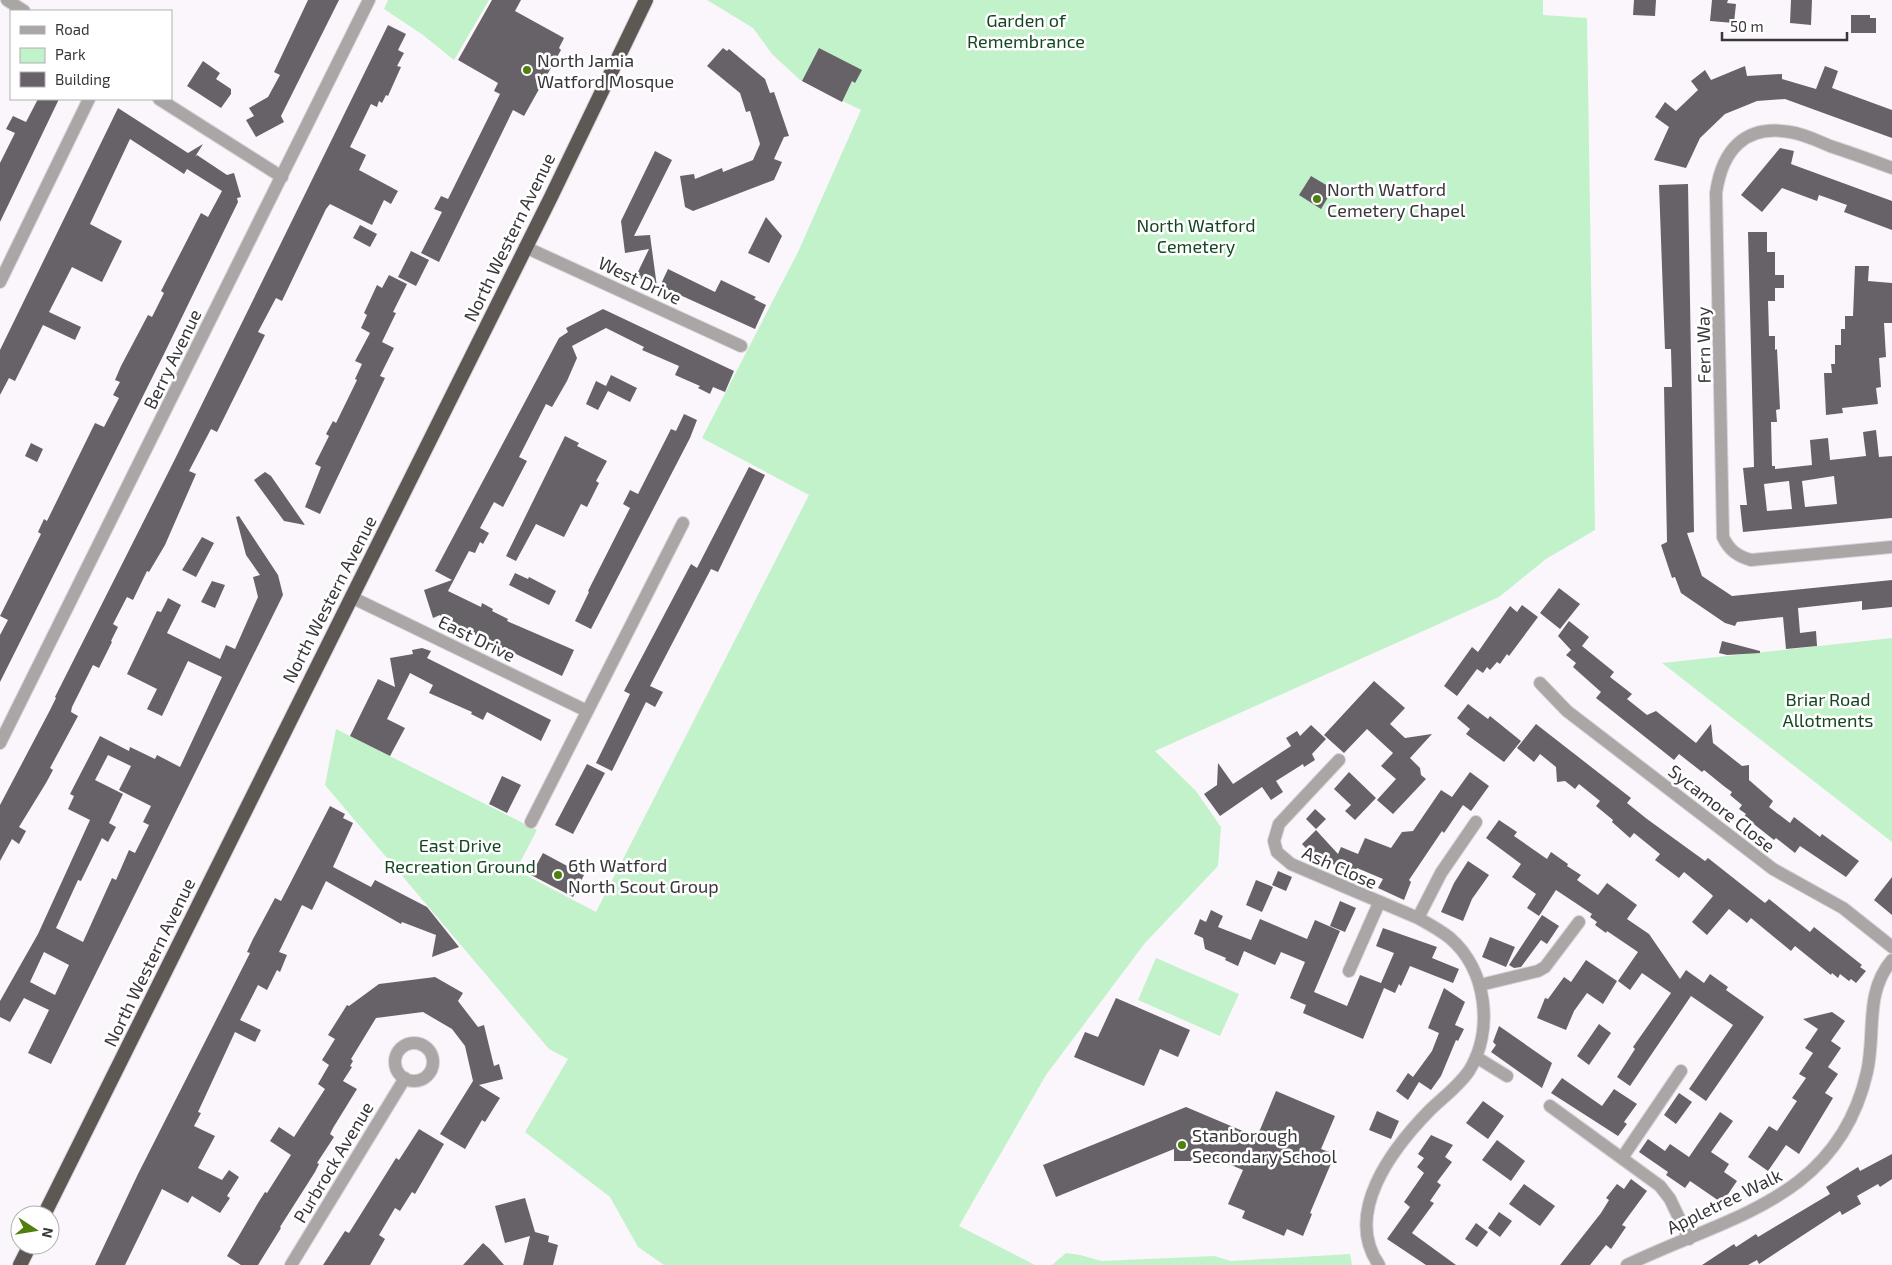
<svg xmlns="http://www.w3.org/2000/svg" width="1892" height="1265" viewBox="0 0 1892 1265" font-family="'Exo 2',sans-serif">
	<rect width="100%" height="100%" fill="#fbf6fc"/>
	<!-- green -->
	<path fill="#c2f2c9" d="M388 0H489L454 60 423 35 384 9Z
		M707 0H1543V15L1587 18 1595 530 1546 559 1499 597 1155 751 1196 791 1221 827 1218 866 1145 943 1046 1075 959 1226 1035 1265H664L638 1247 610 1197 525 1132 568 1059 549 1049 325 785 336 729 537 830 516 870 596 912 809 495 702 438 798 252 861 110 800 80 772 54 753 28Z
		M1892 638V842L1662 663Z
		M1156 958 1239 994 1220 1036 1138 1000Z
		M1066 1253 1080 1255 1102 1261 1214 1256 1231 1261 1350 1254 1352 1265H1052Z"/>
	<!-- building -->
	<path fill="#666268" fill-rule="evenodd" d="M308 0H339L281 116 284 122 256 137 246 120 254 116 249 108 268 97 280 75 274 72Z
		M492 0H521L515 11 564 38 559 48 561 50 524 116 513 110 439 262 421 253 442 212 434 209 441 196 448 199 500 94 494 91 498 83 458 60Z
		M1634 0H1656L1655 16 1633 15Z
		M1712 0H1728L1727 3 1736 4 1734 23 1710 21Z
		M1791 0H1812L1811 25 1790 23Z
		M1851 15H1870V18H1876V33H1851Z
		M388 25 406 34 398 50 404 53 397 66 401 67 388 96 386 95 382 103 379 101 377 107 371 104 350 147 366 155 359 170 398 191 391 204 384 200 372 225 330 204 326 209 282 301 276 298 258 332 265 335 217 432 211 429 189 471 196 474 165 545 149 572 147 571 133 600 127 597 113 624 118 627 111 641 112 642 99 668 93 665 72 707 71 712 78 716 50 768 53 770 46 783 19 827 26 831 19 844 12 839 0 861V805L49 712 56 698 55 697 174 461Z
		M723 48 727 51 729 49 765 79 770 93 774 92 789 136 784 137 774 159 782 162 774 180 693 211 685 207 680 176 694 174 695 179 722 168 723 172 753 160 760 144 750 111 746 112 740 93 707 66Z
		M819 48 862 70 855 83 852 81 842 102 802 81Z
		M203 61 220 73 216 79 231 89V94L221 108 187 86Z
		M1745 66 1747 76 1782 74V79L1816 89 1825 66 1838 71 1832 88 1892 110V138L1785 99 1757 101 1725 114 1700 138 1686 168 1654 160 1669 127 1655 117 1665 102 1676 111 1698 90 1691 81 1705 70 1711 80Z
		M38 99H59L0 222V163L15 133 6 129 13 116 26 122Z
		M118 108 188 153 203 144 195 157 197 155 227 175 234 173 241 197 237 198 238 202 164 354 0 682V635L8 620 0 616 41 534 38 532 44 519 47 521 95 423 104 427 119 398 113 395 120 382 115 380 121 366 148 315 152 317 164 293 161 291 201 213 208 217 222 191 187 169 184 174 130 139 90 224 122 241 102 282 72 267 49 312 81 327 75 340 43 325 15 381 9 378 0 395V350Z
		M1780 148 1794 151 1791 164 1892 201V230L1844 212 1847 205 1819 195 1817 201 1782 188 1762 212 1741 195Z
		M655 151 672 160 634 236 650 235 657 287 636 276 649 249 625 253 621 221Z
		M1311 176 1333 189 1321 209 1299 195Z
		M1688 184 1694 532 1687 533 1702 576 1732 596 1892 580V607L1862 610V601L1798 608 1800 633 1816 631 1817 646 1786 649 1783 617 1737 622 1735 626 1725 623 1681 593 1675 577 1672 578 1661 545 1667 542 1664 387H1672L1671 349H1665L1659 185Z
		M766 217 782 236 769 263 748 253Z
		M360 225 377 234 370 247 353 238Z
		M1748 232H1767V252H1775V275H1784V288H1775V301H1768L1769 336H1775V350L1777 349 1780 409 1776 410 1777 422H1771L1772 466H1775V469L1812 465 1810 440 1828 438 1830 460 1866 456 1863 432 1876 430 1879 457 1892 456V518L1743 532 1740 505H1747L1743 468 1754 467ZM1834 476 1837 504 1805 507 1802 481ZM1789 481 1792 509 1767 511 1764 484Z
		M411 251 429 260 416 286 398 277Z
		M1855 266H1869L1868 281 1892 283V323H1884L1886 357 1879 358 1881 387 1876 388 1878 404 1842 408 1843 413 1826 415 1824 373H1832L1831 364H1835V345H1841V329H1845V316H1853Z
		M668 269 715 292 721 280 756 297 754 299 766 305 755 329 660 286Z
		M389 275 407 284 393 312 396 313 382 342 394 348 380 376 385 378 320 514 305 507 321 467 315 464 329 436 326 434 333 421 336 423 357 380 355 379 362 364 355 361 370 333 361 328 367 315 364 313 377 285 382 288Z
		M603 309 734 371 725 392 713 387 710 394 698 388 700 386 675 375 679 366 642 350 644 347 606 328 572 346 577 358 567 381 552 407 546 404 519 457 527 461 503 507 494 502 480 528 489 533 483 544 480 542 475 553 469 551 448 591 481 607 482 603 493 609 492 611 508 619 507 621 574 650 562 676 442 619 440 615 433 618 424 590 452 580 435 571 559 338 568 332 566 328Z
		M611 375 637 388 630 402 608 391 598 410 586 404 596 381 606 386Z
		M684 414 697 420 690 438 591 629 575 621 589 592 588 591 630 508 623 504 630 490 638 494 671 429 676 431Z
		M565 436 579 443 577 446 607 461 596 481 599 483 587 507 581 504 564 537 536 524 516 561 506 556Z
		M31 443 43 449 37 462 25 456Z
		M749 467 765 475 718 572 711 569 650 686 663 692 655 707 646 702 612 771 596 763 630 694 624 691 691 564 697 568Z
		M265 472 271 476 305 525 284 521 254 480Z
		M239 516 278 575 283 595 51 1064 28 1053 49 1010 24 998 10 1022 0 1017V1001L38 934 90 820 68 809 74 796 70 794 100 736 129 751 130 747 155 759 157 755 180 767 222 677 188 661 162 716 147 709 157 689 127 674 157 611 161 612 168 598 181 605 167 633 220 659 226 645 235 649 258 597 253 577 260 575 246 555 236 517ZM108 755 131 766 119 790 151 806 143 822 149 825 135 853 129 850 116 880 112 878 83 942 56 928 78 880 81 881 102 838 108 842 116 827 109 823 123 794 95 780ZM44 952 69 965 55 995 30 982Z
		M202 537 214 543 196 577 182 570Z
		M515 573 528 579 529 577 556 591 549 605 509 585Z
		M212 581 225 585 215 608 201 602Z
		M1559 588 1580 604 1560 629 1540 613Z
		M1522 605 1538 617 1509 656 1507 654 1500 664 1497 662 1490 670 1487 667 1483 673 1477 669 1457 696 1444 686 1472 647 1478 652 1510 606 1517 612Z
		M1569 621 1589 637 1582 646 1614 672 1610 677 1632 694 1627 699 1647 715 1656 711 1696 743 1711 724 1713 743 1742 766 1749 765V780L1773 801 1769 807 1790 823 1794 817 1820 837 1822 834 1859 861 1846 877 1800 846 1795 853 1776 838 1774 840 1755 825 1744 817 1746 814 1739 809 1742 805 1730 795 1732 792 1725 787 1704 770 1702 772 1679 754 1674 760 1596 698 1601 692 1573 667 1576 663 1566 655 1571 650 1558 636Z
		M1722 641 1760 651V653L1727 655 1719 653Z
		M422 648 431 651 427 658 551 720 541 741 487 712 483 720 471 714 472 712 429 693 433 685 410 673 387 719 405 728 390 756 350 736 378 679 395 687 390 658 413 654 412 650Z
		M1374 681 1405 708 1390 724 1405 738 1432 734 1410 758 1420 768 1421 775 1426 779 1393 814 1377 800 1396 779 1381 766 1393 753 1367 729 1344 753 1324 735Z
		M1468 704 1488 719 1490 716 1521 741 1504 762 1466 734 1470 729 1457 718Z
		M1536 724 1631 798 1627 803 1647 819 1705 861 1708 858 1765 903 1769 899 1810 932 1814 927 1862 965 1860 967 1866 971 1856 983 1851 979 1849 981 1840 974 1838 978 1832 973 1831 975 1795 946 1791 951 1751 918 1747 923 1729 909 1707 935 1692 922 1713 896 1711 894 1684 872 1679 878 1655 860 1660 854 1634 833 1630 838 1612 822 1613 820 1596 806 1600 801 1579 784 1575 789 1565 781 1557 782 1556 767 1540 754 1534 762 1517 748Z
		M1311 725 1326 739 1312 754 1315 760 1304 767 1303 764 1276 781 1283 792 1271 800 1262 787 1220 816 1204 794 1217 785 1218 763 1233 784 1291 746 1286 738 1297 731 1300 736Z
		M587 764 605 773 573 834 555 825Z
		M1349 772 1376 798 1355 820 1345 811 1351 805 1334 789Z
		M1470 772 1489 786 1471 811 1463 805 1444 833 1442 831 1409 880 1411 882 1404 900 1378 888 1383 879 1357 868 1355 871 1359 875 1323 860 1320 863 1302 844 1316 830 1338 854 1341 847 1358 854 1365 838 1391 848 1402 832 1413 831 1441 790 1452 797Z
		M502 776 521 785 507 813 489 804Z
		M330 806 345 814 343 818 353 823 333 867 371 887 375 880 427 907 459 947 432 957 436 935 402 922 401 924 326 881 312 910 302 905 279 952 287 955 280 972 277 970 267 990 258 985 240 1020 261 1030 255 1042 235 1032 198 1112 201 1113 194 1126 215 1136 198 1168 222 1180 229 1170 239 1177 227 1196 230 1198 220 1213 192 1196 188 1203 162 1189 125 1265H95L138 1174 250 953 247 952 253 939 275 898 281 901Z
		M1315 809 1326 819 1316 829 1306 819Z
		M1499 820 1517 832 1514 836 1547 859 1551 852 1568 864 1567 866 1581 875 1577 880 1598 895 1607 883 1637 905 1627 919 1649 934 1680 979 1686 970 1704 983 1710 974 1728 987 1726 990 1764 1017 1706 1101 1689 1089 1733 1025 1691 996 1630 1086 1617 1077 1635 1049 1633 1047 1671 993 1642 973 1630 990 1618 981 1638 952 1607 931 1606 933 1595 925 1597 922 1590 917 1592 914 1556 890 1539 916 1527 908 1536 894 1512 877 1521 864 1486 838Z
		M543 853 584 875 573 897 531 875Z
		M1468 861 1489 875 1472 899 1463 921 1441 912 1454 883Z
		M1278 871 1292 877 1286 891 1272 885Z
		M1892 877V915L1874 900Z
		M1256 880 1273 887 1262 912 1246 905Z
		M1340 901 1356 908 1345 932 1330 926Z
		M1211 910 1223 916 1218 927 1251 940 1260 919 1307 939 1315 920 1340 931 1314 992 1347 1006 1360 975 1381 983 1394 953 1376 946 1383 928 1437 947 1432 958 1459 969 1453 983 1410 966 1401 986 1399 984 1395 993 1384 988 1363 1039 1303 1013 1306 1005 1290 998 1305 962 1281 952 1275 965 1244 951 1238 966 1225 960 1226 958 1205 949 1203 938 1194 934 1200 919 1206 922Z
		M1542 915 1559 926 1547 944 1541 940 1521 967 1514 968 1509 965Z
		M1490 937 1515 947 1506 967 1482 957Z
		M1586 960 1617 981 1603 1004 1587 993 1574 1011 1566 1030 1537 1018 1545 998 1548 999 1564 977 1571 982Z
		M435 977 463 993 458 1001 478 1027 484 1025 494 1066 499 1064 503 1079 479 1085 500 1098 485 1122 482 1120 465 1149 440 1134 473 1081 465 1046 452 1029 423 1012 376 1018 351 1059 353 1061 350 1066 352 1067 343 1081 357 1089 333 1128 330 1134 334 1137 317 1163 319 1164 315 1172 280 1227 281 1228 258 1265H241L227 1256 258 1203 265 1192 267 1193 291 1155 270 1141 279 1127 294 1137 325 1089 318 1084 329 1065 322 1060 335 1039 328 1035 347 1005 349 1006 379 984Z
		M1444 988 1465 1002 1455 1025 1464 1029 1458 1041 1456 1040 1441 1076 1431 1090 1419 1082 1408 1100 1396 1091 1408 1073 1413 1077 1432 1051 1439 1033 1428 1028Z
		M1116 998 1190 1030 1178 1057 1160 1049 1144 1086 1074 1057 1085 1032 1098 1037Z
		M1832 1012 1845 1021 1831 1041 1841 1048 1828 1067 1838 1074 1825 1093 1833 1098 1799 1154 1786 1145 1768 1171 1748 1157 1769 1126 1777 1131 1797 1101 1792 1098 1806 1078 1799 1074 1813 1053 1805 1048 1818 1029 1803 1019Z
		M1599 1024 1611 1033 1589 1065 1577 1056Z
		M1499 1026 1552 1063 1542 1088 1491 1052 1496 1045 1493 1042Z
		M1562 1078 1602 1106 1614 1089 1637 1104 1624 1122 1627 1124 1618 1136 1551 1093Z
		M1276 1091 1335 1116 1321 1149 1335 1154 1310 1213 1312 1214 1303 1236 1287 1229 1284 1236 1242 1218 1245 1211 1228 1204 1243 1170 1200 1152V1161H1174V1149L1056 1197 1043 1165 1186 1107 1257 1137Z
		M1679 1093 1692 1102 1676 1124 1664 1115Z
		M1483 1101 1504 1116 1488 1139 1466 1123Z
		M1377 1111 1399 1121 1391 1139 1369 1130Z
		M1720 1112 1733 1121 1711 1152 1729 1164 1724 1172 1737 1181 1722 1203 1690 1181 1685 1188 1666 1175 1668 1172 1639 1152 1648 1139 1665 1151 1670 1144 1689 1157Z
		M419 1129 444 1144 415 1194 412 1192 400 1211 395 1208 379 1235 385 1239 370 1265H323L345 1231 349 1233 396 1158 399 1160Z
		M1431 1135 1453 1145 1445 1157 1452 1162 1437 1182 1441 1185 1430 1201 1434 1203 1412 1233 1456 1265H1426L1387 1239 1410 1207 1404 1202 1424 1173 1417 1167 1424 1158 1418 1154Z
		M1497 1140 1525 1161 1511 1181 1482 1160Z
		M1892 1154V1179L1880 1187 1878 1184 1857 1196 1861 1204 1842 1215 1840 1211 1759 1264 1757 1260 1748 1265H1702L1734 1244 1736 1247 1756 1234 1758 1237 1830 1194 1826 1187 1858 1167 1860 1171Z
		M1631 1179 1647 1191 1622 1225 1626 1227 1611 1249 1606 1245 1590 1265H1560L1601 1213 1609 1200 1606 1198 1617 1184 1624 1189Z
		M1524 1184 1555 1206 1540 1226 1509 1204Z
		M525 1198 535 1232 549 1236 548 1242 558 1245 553 1265H523L530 1236 505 1243 495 1206Z
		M1499 1212 1512 1221 1500 1237 1488 1228Z
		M1476 1223 1488 1232 1477 1247 1465 1239Z
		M483 1243 490 1249 504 1265H463Z"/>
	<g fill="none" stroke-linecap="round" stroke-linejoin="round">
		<defs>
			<path id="minor" d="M7 0 24 11
				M159 99 282 177
				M1892 168C1871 160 1851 153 1830 146 1818 141 1804 134 1790 132 1744 124 1722 151 1716 193L1723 537C1729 550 1737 556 1751 560L1892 547
				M525 247 741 346
				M0 282 89 99
				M351 597 587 711
				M1540 683 1567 711 1773 869 1843 908 1892 947
				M0 743 369 0
				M1339 760 1279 824 1274 841 1277 852 1291 864 1418 918C1429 924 1440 930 1450 938 1487 970 1494 1030 1469 1071 1458 1087 1442 1098 1429 1111 1392 1149 1343 1213 1379 1265
				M531 822 683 523
				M1418 918 1441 873 1476 822
				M1349 971 1379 903
				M1480 985 1538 971 1545 967 1579 922
				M395 1062a19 19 0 1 1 38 0a19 19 0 1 1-38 0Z
				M1476 1057 1507 1076
				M1550 1106 1660 1186 1670 1199 1689 1239
				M1622 1158 1681 1071
				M291 1265 405 1078
				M1627 1265C1728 1216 1838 1200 1867 1072 1876 1033 1864 993 1892 960"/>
			<path id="trunk" d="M44 1215 551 197 646 0
				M20 1265 30 1245"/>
		</defs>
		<!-- minor casing -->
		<use href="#minor" stroke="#d8d3d9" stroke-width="14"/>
		<!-- trunk casing -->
		<use href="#trunk" stroke="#d8d3d9" stroke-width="16"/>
		<!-- minor -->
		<use href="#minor" stroke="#aaa6a5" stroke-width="12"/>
		<!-- trunk -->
		<use href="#trunk" stroke="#5e5855" stroke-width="14"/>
	</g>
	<!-- markers -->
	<g fill="#4f7f0c" stroke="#fff" stroke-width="2">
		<circle cx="527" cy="70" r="5"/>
		<circle cx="1317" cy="199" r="5"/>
		<circle cx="558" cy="875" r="5"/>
		<circle cx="1182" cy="1145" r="5"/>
	</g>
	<g text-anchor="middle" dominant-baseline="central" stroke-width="5" stroke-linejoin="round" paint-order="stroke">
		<!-- park labels -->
		<g font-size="18" fill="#144621" stroke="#fff">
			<text x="1026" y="20">Garden of<tspan x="1026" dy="21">Remembrance</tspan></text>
			<text x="1196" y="225">North Watford<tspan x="1196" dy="21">Cemetery</tspan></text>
			<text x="1828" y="699">Briar Road<tspan x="1828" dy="21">Allotments</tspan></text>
			<text x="460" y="845">East Drive<tspan x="460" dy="21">Recreation Ground</tspan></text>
		</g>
		<!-- poi labels -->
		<g font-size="18" fill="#383639" stroke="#fff" text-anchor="start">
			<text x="537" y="60">North Jamia<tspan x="537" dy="21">Watford Mosque</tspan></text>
			<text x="1327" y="189">North Watford<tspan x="1327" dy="21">Cemetery Chapel</tspan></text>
			<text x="568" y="865">6th Watford<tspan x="568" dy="21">North Scout Group</tspan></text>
			<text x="1192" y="1135">Stanborough<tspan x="1192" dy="21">Secondary School</tspan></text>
		</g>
		<!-- street labels -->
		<g font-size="18" fill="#383639" stroke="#fff">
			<text transform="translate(509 237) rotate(-64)">North Western Avenue</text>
			<text transform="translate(640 280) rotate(25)">West Drive</text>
			<text transform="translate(1703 345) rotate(-91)">Fern Way</text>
			<text transform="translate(172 359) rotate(-64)">Berry Avenue</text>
			<text transform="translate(329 599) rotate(-63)">North Western Avenue</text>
			<text transform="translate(477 638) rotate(26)">East Drive</text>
			<text transform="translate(1722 808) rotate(38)">Sycamore Close</text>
			<text transform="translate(1340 867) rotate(24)">Ash Close</text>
			<text transform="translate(149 962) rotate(-64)">North Western Avenue</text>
			<text transform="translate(333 1162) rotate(-59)">Purbrock Avenue</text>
			<text transform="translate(1724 1201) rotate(-26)">Appletree Walk</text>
		</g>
	</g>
	<!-- legend -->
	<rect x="10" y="10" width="162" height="90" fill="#ffffff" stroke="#afafb0"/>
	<rect x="20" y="26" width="25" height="8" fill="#aaa6a5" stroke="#afafb0"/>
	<text x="55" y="35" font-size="15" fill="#383639">Road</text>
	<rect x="20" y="48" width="25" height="15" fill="#c2f2c9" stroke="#afafb0"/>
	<text x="55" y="60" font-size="15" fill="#383639">Park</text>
	<rect x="20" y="72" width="25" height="15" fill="#666268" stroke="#afafb0"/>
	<text x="55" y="85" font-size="15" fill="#383639">Building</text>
	<!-- north arrow -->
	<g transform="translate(35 1230) rotate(102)"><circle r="24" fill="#ffffff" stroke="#afafb0"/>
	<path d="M0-4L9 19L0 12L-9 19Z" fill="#4f7f0c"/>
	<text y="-8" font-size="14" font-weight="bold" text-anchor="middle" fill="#383639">N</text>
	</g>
	<!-- scale -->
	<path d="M1722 32v8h125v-8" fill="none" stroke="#383639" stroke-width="2.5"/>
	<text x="1730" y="32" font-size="15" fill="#383639" stroke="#ffffff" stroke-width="4" paint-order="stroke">50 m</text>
</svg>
